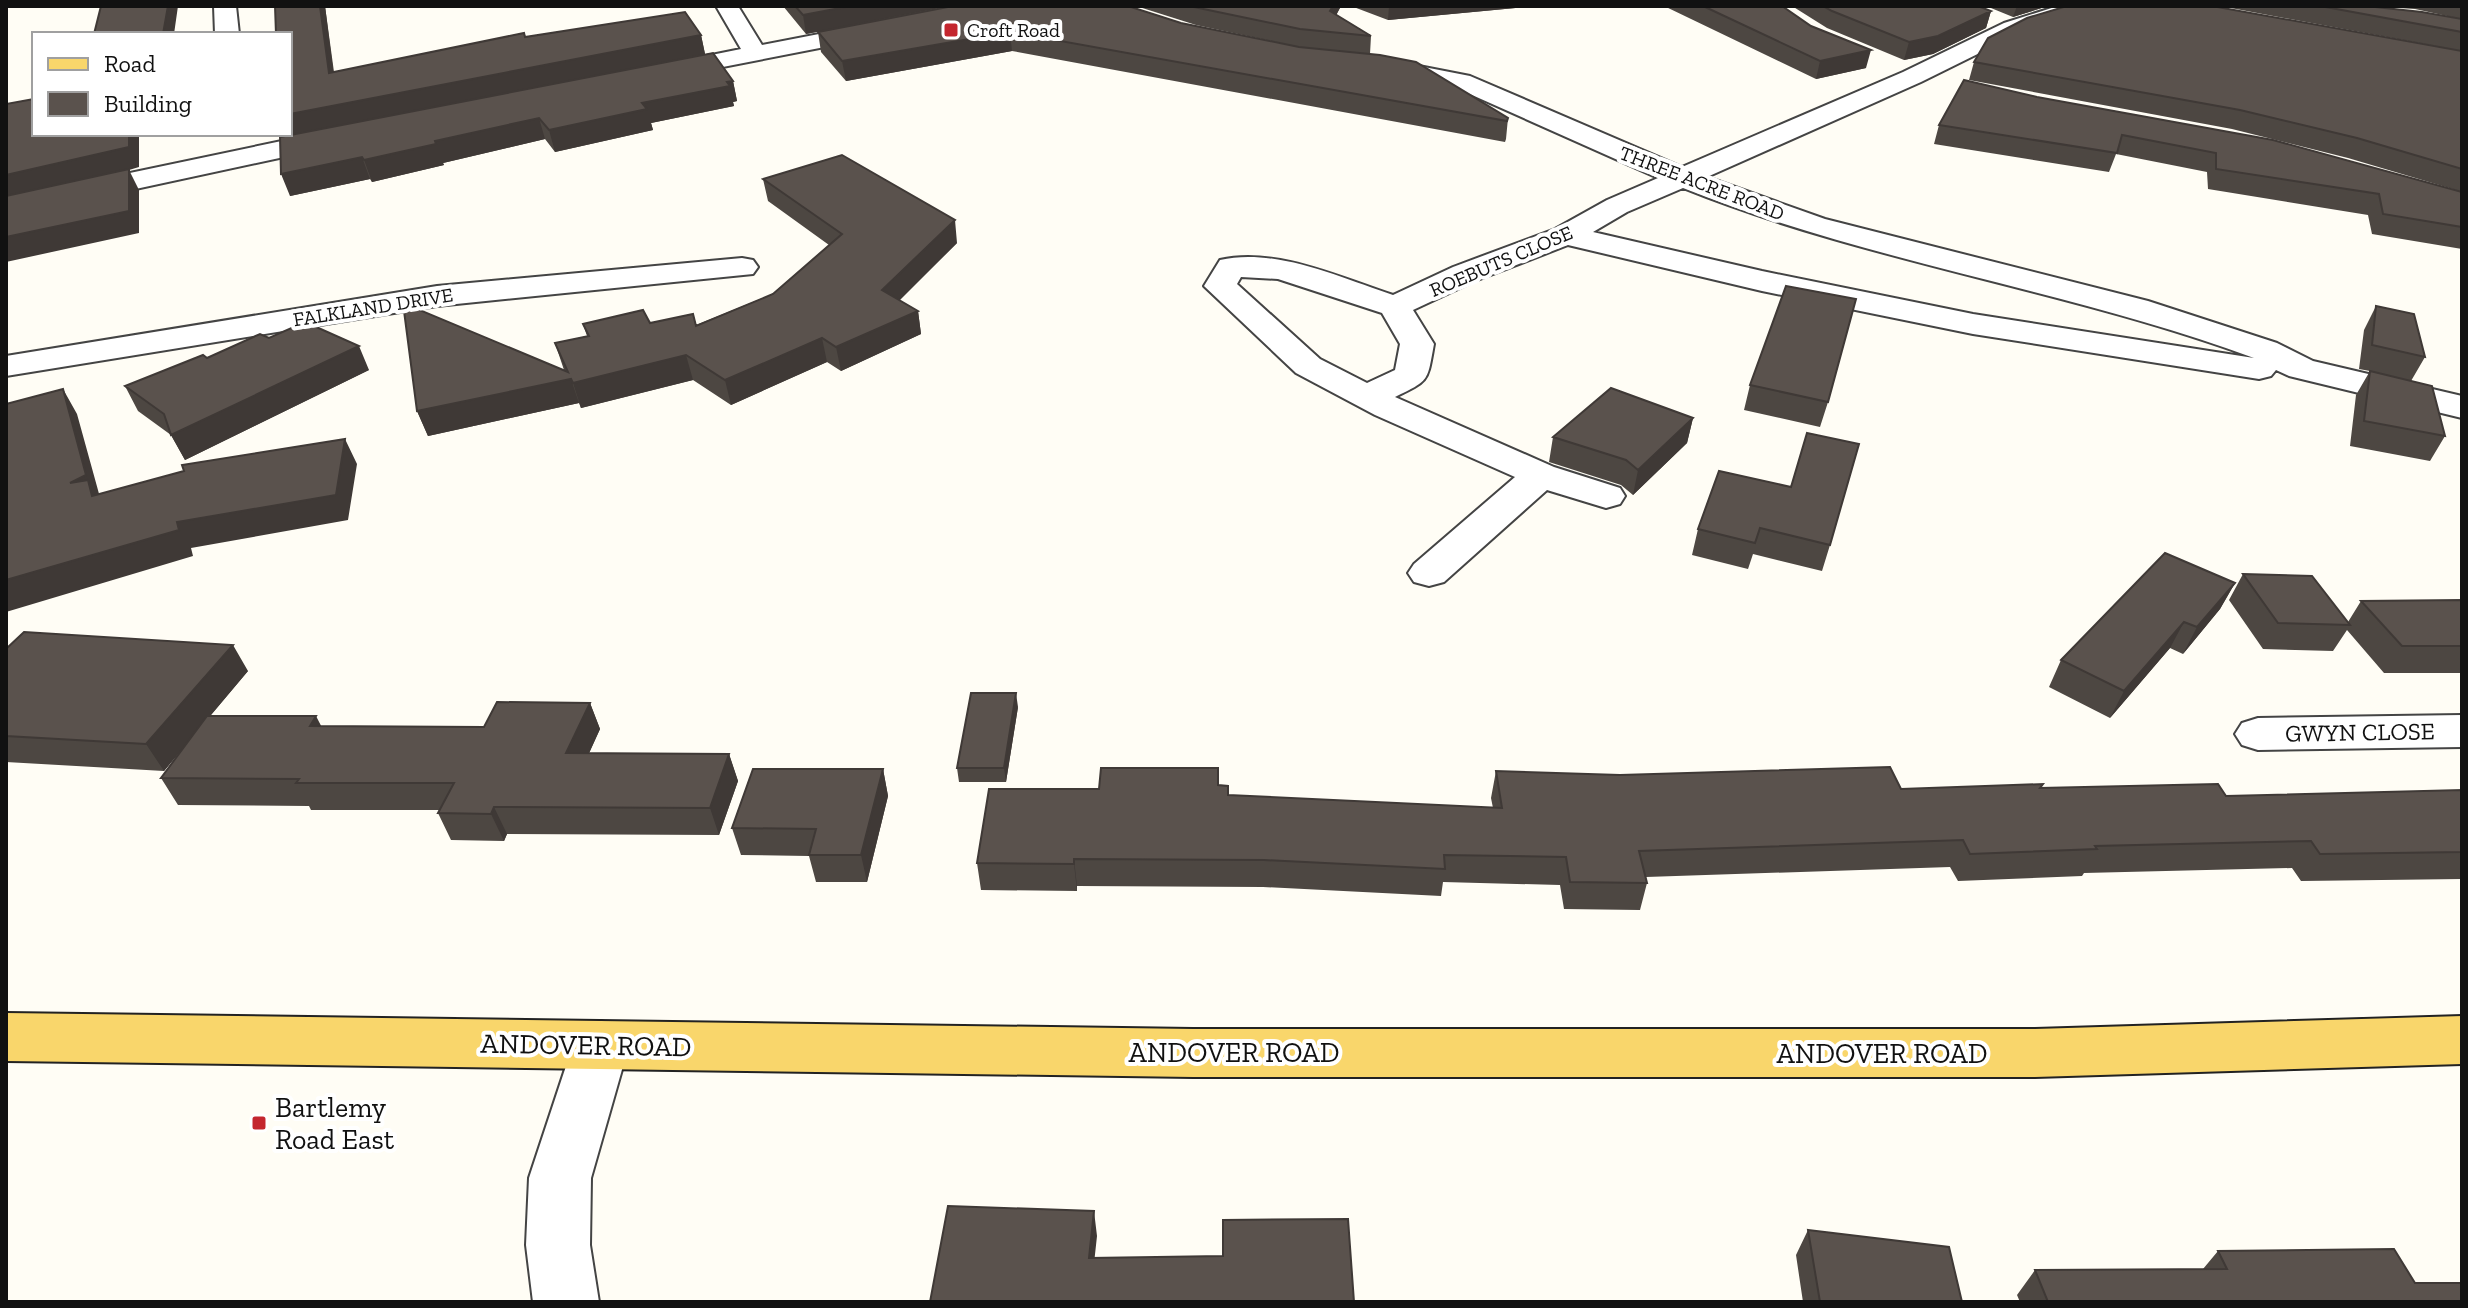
<svg xmlns="http://www.w3.org/2000/svg" width="2468" height="1308" viewBox="0 0 2468 1308" font-family="'Zilla Slab',serif">
	<rect width="100%" height="100%" fill="#fffdf5"/>
	<g fill="none" stroke-linecap="round" stroke-linejoin="round">
		<defs>
			<path id="minor" d="M214 6H236L239 34H215Z
				M716 6H738L762 45 876 23 884 25 888 30 884 35 876 37 661 79 652 77 649 72 652 67 741 49Z
				M2058 6H2092L2089 11 2020 33 1921 82 1707 177 1825 219 2148 301 2277 343 2313 361 2462 396V418L2289 376 2276 370 2271 376 2259 379 1973 334 1762 291 1568 245 1475 281 1413 310 1434 344C1427 382 1430 380 1395 397L1554 467 1620 488 1625 496 1620 504 1606 508 1547 490 1444 582 1429 586 1414 582 1408 573 1414 564 1515 477 1375 415 1296 373 1204 286 1220 260C1275 247 1341 278 1393 295L1453 267 1555 229 1607 200 1658 178 1454 87 1369 70 1366 65 1369 60 1378 58 1470 76 1682 167 1903 72 2004 23ZM1683 188C1867 262 2067 289 2254 358L1973 314 1762 271 1593 232 1627 212ZM1241 277 1278 279 1382 313 1400 344 1395 370 1367 383 1320 359 1237 284Z
				M339 129 349 131 353 137 349 143 6 217V199Z
				M742 258 753 260 758 267 753 274 437 306 6 376V356L437 286Z
				M2462 715V747L2258 750 2242 745 2235 734 2242 723 2258 718Z
				M601 1021 621 1028 629 1045 591 1178 590 1245 599 1302H533L526 1245 529 1178 573 1045 581 1028Z"/>
			<path id="primary" d="M6 1013 1193 1029H2035L2462 1016V1064L2035 1077H1193L6 1061Z"/>
		</defs>
		<!-- minor casing -->
		<use href="#minor" stroke="#444" stroke-width="4"/>
		<!-- primary casing -->
		<use href="#primary" stroke="#222" stroke-width="4"/>
		<!-- minor -->
		<use href="#minor" fill="#fff" fill-rule="evenodd"/>
		<!-- primary -->
		<use href="#primary" fill="#f9d66b" fill-rule="evenodd"/>
	</g>
	<!-- wall -->
	<path fill="#4d4742" fill-rule="evenodd" d="M275 6H325L334 72 525 37 701 35 705 54 733 81 737 101 733 102 734 106 651 123 653 130 555 152 545 139 443 163 444 165 372 182 370 179 290 196 287 136Z
		M783 6H950L806 34Z
		M1136 6H1341L1336 15 1371 36 1370 54 1299 47 1196 25Z
		M1351 6H1536L1388 20Z
		M1664 6H1782L1866 68 1816 79Z
		M1792 6H1978L1991 11 1986 28 1933 54 1904 60 1827 28Z
		M1986 6H2048L2013 17Z
		M2220 6H2462V51ZM2367 6 2415 9 2461 19Z
		M1181 23 1508 118 1506 139 1505 142 1012 51 846 81 821 52 818 32Z
		M2462 51V249L2372 234 2368 215 2208 189 2207 172 2116 154 2109 172 1934 144 1939 125 2037 97 2456 190 2348 158 2232 129 1969 80 1974 62Z
		M763 179 957 243 899 300 918 311 921 334 841 371 827 362 731 405 693 380 581 408 579 403 428 436 417 411 564 370 555 343 587 336 583 324 696 325 773 294 829 245 768 201Z
		M2376 306 2425 357 2411 381 2445 436 2430 461 2350 446 2356 395 2370 371 2359 369 2364 330Z
		M269 338 369 370 185 460 171 435 138 411 125 386 207 358Z
		M1750 385 1828 402 1820 427 1744 410Z
		M1693 418 1687 443 1633 495 1621 485 1549 462 1553 437Z
		M1719 471 1830 545 1822 571 1753 554 1748 569 1692 555 1698 529Z
		M2243 574 2348 622 2361 601 2462 600V673H2384L2347 630 2333 651 2263 649 2229 600Z
		M2235 583 2220 609 2183 654 2170 648 2110 718 2049 687 2061 660Z
		M6 649 248 671 210 716 321 726 484 727 590 703 600 729 589 753 729 754 738 781 719 835 507 834 504 841 451 840 438 813 440 810H311L309 806 178 805 161 778 180 751 164 771 6 762Z
		M1018 707 1006 782H959L957 768Z
		M883 769 888 796 867 882H816L809 856 741 855 732 828Z
		M1496 771 1901 789 2043 784 2041 788 2226 796 2462 790V879L2301 881 2292 868 2084 873 2082 876 1958 881 1950 867 1646 877 1647 883 1640 910 1564 909 1560 885 1443 882 1441 896 1263 887 1077 886V891L981 890 977 863 1099 789 1219 785 1228 795 1493 808 1491 798Z
		M1808 1230 1962 1302H1803L1796 1255Z
		M2218 1251 2415 1283 2462 1302H2020L2017 1295 2035 1270 2203 1269Z"/>
	<!-- shaded-wall -->
	<path fill="#3f3936" d="M168 6H178L174 34H163Z
		M320 6H325L336 93 329 73Z
		M851 6H950L806 34 803 15Z
		M1333 6H1341L1329 29 1330 11Z
		M1389 6H1536L1388 20Z
		M2017 6H2048L2013 17Z
		M1991 11 1986 28 1933 54 1904 60 1909 42Z
		M1010 32 1012 51 846 81 842 61Z
		M701 35 705 54 288 137 286 134H290V114Z
		M1871 50 1866 68 1816 79 1820 61Z
		M733 81 737 101 733 102 734 106 651 123 653 130 555 152 549 130 642 103Z
		M539 118 545 139 443 163 444 165 372 182 364 160 435 141Z
		M129 134H139V167L129 170 139 190V233L6 262V175Z
		M362 157 370 179 290 196 281 174Z
		M955 220 957 243 886 314 882 290Z
		M918 311 921 334 841 371 836 347Z
		M822 338 827 362 731 405 725 380Z
		M359 346 369 370 185 460 171 435Z
		M686 355 693 380 581 408 573 383Z
		M571 379 579 403 428 436 417 411Z
		M63 389 77 414 101 501 85 508 70 483Z
		M1693 418 1687 443 1633 495 1638 470Z
		M345 439 357 464 348 520 191 548 193 556 6 612V580L177 522Z
		M2235 583 2220 609 2183 654 2197 627Z
		M2184 622 2170 648 2110 718 2124 691Z
		M233 645 248 671 164 771 146 744Z
		M1016 693 1018 707 1006 782 1004 768Z
		M590 703 600 729 577 780 566 753Z
		M316 716 330 743 310 726Z
		M729 754 738 781 719 835 710 808Z
		M883 769 888 796 867 882 861 855Z
		M494 807 507 834 504 841 491 814Z
		M1074 859 1077 886V891L1074 864Z
		M1094 1211 1097 1236 1092 1282 1089 1258Z"/>
	<!-- building -->
	<path fill="#5a524d" stroke="#3f3936" stroke-width="2" d="M101 6H168L163 34H94Z
		M275 6H320L329 73 524 33 525 37 685 12 701 35 290 114V34H276Z
		M795 6H851L803 15Z
		M953 6H1128L1181 23 1299 47 1380 55 1416 62 1508 118 1507 121 1010 32 842 61 818 32Z
		M1189 6H1333L1330 11 1371 36 1300 29Z
		M1703 6H1782L1811 26 1871 50 1820 61Z
		M1823 6H1978L1991 11 1938 36 1909 42 1832 11Z
		M2067 6H2212L2462 51V169L2357 138 2240 110 1974 62 1988 38 2027 18Z
		M2320 6H2366L2422 12 2462 19V32Z
		M713 53 733 81 727 82 730 86 642 103 647 109 549 130 539 118 435 141 436 144 364 160 362 157 281 174 280 137Z
		M1964 80 2037 97 2273 140 2462 192V227L2383 214 2379 194 2216 169V153L2122 135 2117 153 1939 125Z
		M34 99V134H129V147L6 175V104Z
		M842 155 955 220 882 290 918 311 836 347 822 338 725 380 686 355 573 383 571 379 417 411 403 303 568 372 555 343 589 336 583 324 643 310 650 323 693 314 696 326 773 294 842 234 763 179Z
		M129 169V211L6 237V196Z
		M1786 286 1856 299 1828 402 1750 385Z
		M2376 306 2414 314 2425 357 2372 345Z
		M305 322 359 346 171 435 164 414 125 386 203 355 207 358 260 334 269 338Z
		M2370 371 2432 386 2445 436 2364 421Z
		M1611 388 1693 418 1638 470 1626 460 1553 437Z
		M63 389 86 475 70 483 88 480 92 496 184 471 182 465 345 439 336 495 177 522 179 530 6 580V404Z
		M1807 433 1859 444 1830 545 1760 528 1755 543 1698 529 1719 471 1791 487Z
		M2165 553 2235 583 2197 627 2184 622 2124 691 2061 660Z
		M2243 574 2312 576 2350 625 2278 623Z
		M2462 600V646H2402L2361 601Z
		M24 632 233 645 146 744 6 736V649Z
		M971 693H1016L1004 768H957Z
		M497 702 590 703 566 753 729 754 710 808 494 807 491 814 438 813 454 783H296L299 779 161 778 207 716H316L310 726 484 727Z
		M1890 767 1901 789 2043 784 2040 788 2218 784 2226 796 2462 790V852L2320 854 2311 841 2095 846 2097 849 1970 854 1963 840 1639 851 1647 883 1570 882 1566 857 1444 855 1445 869 1264 860 1074 859V864L977 863 989 789H1099L1101 768H1218V785L1228 786V795L1502 808 1496 771 1620 775Z
		M753 769H883L861 855H809L816 829 732 828Z
		M948 1206 1094 1211 1089 1258 1223 1256V1220L1348 1219 1354 1302H930Z
		M1808 1230 1949 1247 1962 1302H1820Z
		M2394 1249 2415 1283H2462V1302H2048L2035 1270 2227 1269 2218 1251Z"/>
	<!-- markers -->
	<g fill="#c4262e" stroke="#fff" stroke-width="3">
		<rect x="943" y="22" width="16" height="16" rx="4"/>
		<rect x="251" y="1115" width="16" height="16" rx="4"/>
	</g>
	<g text-anchor="middle" dominant-baseline="central" stroke-width="8" stroke-linejoin="round" paint-order="stroke">
		<!-- far-poi labels -->
		<g font-size="20" fill="#111" stroke="#fff" text-anchor="start">
			<text x="967" y="30">Croft Road</text>
		</g>
		<!-- far-street labels -->
		<g font-size="20" fill="#111" stroke="#fff">
			<text transform="translate(1702 183) rotate(21)">THREE ACRE ROAD</text>
			<text transform="translate(1501 261) rotate(-23)">ROEBUTS CLOSE</text>
			<text transform="translate(373 307) rotate(-9)">FALKLAND DRIVE</text>
		</g>
		<!-- street labels -->
		<g font-size="24" fill="#111" stroke="#fff">
			<text transform="translate(2360 732) rotate(-1)">GWYN CLOSE</text>
		</g>
		<!-- near-street labels -->
		<g font-size="28" fill="#111" stroke="#fff">
			<text transform="translate(586 1045) rotate(1)">ANDOVER ROAD</text>
			<text x="1234" y="1052">ANDOVER ROAD</text>
			<text x="1882" y="1053">ANDOVER ROAD</text>
		</g>
		<!-- near-poi labels -->
		<g font-size="28" fill="#111" stroke="#fff" text-anchor="start">
			<text x="275" y="1107">Bartlemy<tspan x="275" dy="32">Road East</tspan></text>
		</g>
	</g>
	<!-- border -->
	<rect width="2468" height="1308" fill="none" stroke="#111111" stroke-width="16"/>
	<!-- legend -->
	<rect x="32" y="32" width="260" height="104" fill="#ffffff" stroke="#a0a0a0" stroke-width="2"/>
	<rect x="48" y="58" width="40" height="12" fill="#f9d66b" stroke="#a0a0a0" stroke-width="2"/>
	<text x="104" y="72" font-size="24" fill="#111111">Road</text>
	<rect x="48" y="92" width="40" height="24" fill="#5a524d" stroke="#a0a0a0" stroke-width="2"/>
	<text x="104" y="112" font-size="24" fill="#111111">Building</text>
</svg>
